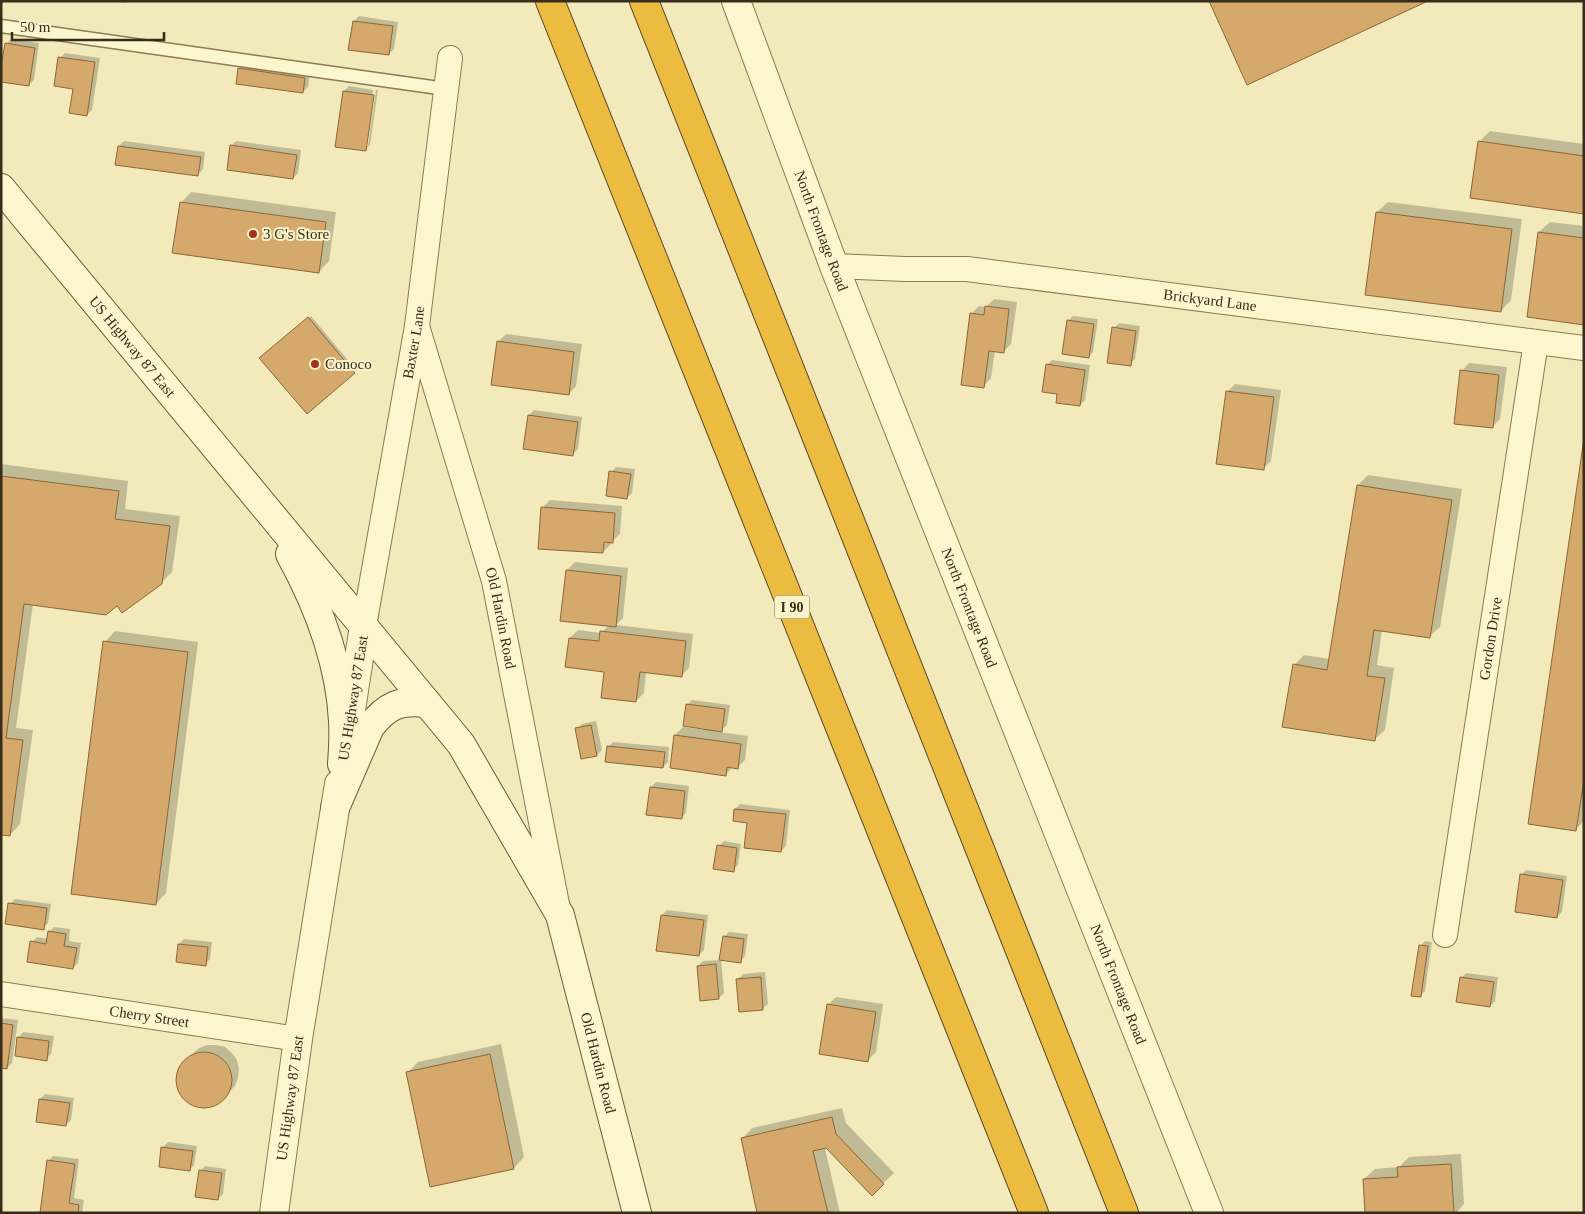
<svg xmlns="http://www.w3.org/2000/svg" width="1585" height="1214" viewBox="0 0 1585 1214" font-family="Georgia,serif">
	<rect width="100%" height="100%" fill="#f2eabb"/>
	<!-- shadow -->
	<path fill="#0003" d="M113 1H128L126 3Z
		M359 16 398 22 394 49 389 54 354 21Z
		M11 39 39 43 34 80 29 85 6 44Z
		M65 53 100 58 92 110 87 115 60 58Z
		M244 64 310 73 308 87 303 92 239 69Z
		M349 86 373 90 365 146H368L376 90H378L370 145 365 150 344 91Z
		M1490 131 1584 144V213L1479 142Z
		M124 141 205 152 203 169 198 174 119 146Z
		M236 141 301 150 298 173 293 178 231 146Z
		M191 192 336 212 329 261 319 272 181 203Z
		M1388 202 1522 219 1511 300 1501 311 1377 212Z
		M1550 222 1584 226V323L1539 232Z
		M994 299 1017 302 1011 344 1004 351 995 350 991 378 984 386 971 314 979 306 986 307Z
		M311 316 356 370 307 412 261 358Z
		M1073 316 1098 319 1093 352 1088 357 1068 321Z
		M1119 323 1140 326 1135 359 1130 364 1114 328Z
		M506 334 582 344 576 386 569 394 498 342Z
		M1052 360 1090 365 1085 400 1080 405 1058 393 1047 365Z
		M1469 363 1507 367 1500 419 1492 427 1462 371Z
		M1235 384 1281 390 1271 461 1263 469 1228 391Z
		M534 410 582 417 578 449 573 454 529 415Z
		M1584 447V821L1576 829Z
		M1 464 128 481 125 509 180 516 172 572 161 583 118 604H33L16 728 33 730 20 824 10 835 1 834Z
		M616 467 635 469 632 493 627 498 611 472Z
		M1368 475 1462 489 1440 627 1429 637 1382 630 1377 665 1394 668 1385 730 1374 740 1294 665 1304 655 1330 659 1358 485Z
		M550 500 622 506 620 534 611 542V544L603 552 542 508Z
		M575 562 628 568 623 618 616 625 693 634 689 668 681 676 646 672 644 693 636 701 570 638 578 630 601 633 609 625 567 570Z
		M115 631 198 642 166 893 156 904 105 642Z
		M692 700 730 705 727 725 719 732 748 736 745 760 737 768 733 767 725 775 675 735 683 727 705 730 706 728 687 705Z
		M596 721 602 750 597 755 582 757 577 729 582 724Z
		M613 742 669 747 668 762 663 767 608 747Z
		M656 782 689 786 686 813 681 818 651 787Z
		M740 804 790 810 786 846 781 851 735 809Z
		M724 841 741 844 738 865 733 870 719 846Z
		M1526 870 1567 876 1562 912 1557 917 1521 875Z
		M15 899 51 904 48 923 43 928 10 904Z
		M667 910 708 915 704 950 699 955 658 950 662 915Z
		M54 927 70 929 69 941 81 943 78 963 73 968 32 942 37 937 48 939 49 932Z
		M729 932 748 934 745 956 740 962 721 959 724 993 719 998 698 966 703 961 721 960 724 937Z
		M184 939 212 942 210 959 205 964 179 944Z
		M1425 941 1432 942 1425 991 1420 996V946Z
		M765 972 768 1004 762 1009 738 979 743 974Z
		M1466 973 1498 977 1495 1001 1490 1006 1461 978Z
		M836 997 883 1004 876 1052 868 1060 828 1005Z
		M1 1018 18 1020 12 1063 7 1068 1 1067Z
		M23 1032 54 1036 51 1054 46 1059 18 1038Z
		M501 1044 524 1157 514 1168 431 1185 407 1073 418 1062Z
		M207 1045H216L225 1047 232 1053 237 1060 239 1069 238 1078 235 1086 220 1101 212 1105 203 1106 194 1104 187 1100 178 1086V1078L184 1062 199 1048Z
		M45 1094 74 1098 71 1120 66 1125 40 1099Z
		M842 1108 846 1123 894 1173 872 1194 824 1144 840 1213H759L742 1139 752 1128Z
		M168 1142 197 1146 194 1165 189 1170 163 1147Z
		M1461 1154 1464 1204 1456 1213H1366L1364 1179 1375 1169 1399 1167 1409 1157Z
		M53 1156 79 1159 74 1198 84 1200 82 1213H47L48 1161Z
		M205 1166 226 1169 223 1194 218 1199 200 1171Z"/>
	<!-- building -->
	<path fill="#d5a86c" stroke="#8d6636" d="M1209 1H1428L1247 85Z
		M353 21 393 26 389 55 348 50Z
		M5 43 35 48 29 86 1 82V66Z
		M58 57 95 62 87 116 69 113 73 89 54 86Z
		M238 68 305 78 303 93 236 84Z
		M343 91 374 95 366 151 335 147Z
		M1478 141 1584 156V214L1470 198Z
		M230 145 297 155 293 179 227 170Z
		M118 146 201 157 198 176 115 165Z
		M180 202 326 222 319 273 172 253Z
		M1376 212 1512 229 1501 312 1365 295Z
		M1538 232 1584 238V325L1527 317Z
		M985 306 1009 309 1004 353 989 351 984 388 961 385 970 313 984 315Z
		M308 317 355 373 307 414 259 358Z
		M1067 320 1094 324 1089 358 1062 354Z
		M1112 327 1136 331 1131 366 1107 363Z
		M497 341 574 352 569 395 491 385Z
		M1046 364 1085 370 1080 406 1056 403 1057 394 1042 392Z
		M1460 370 1499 375 1493 428 1454 424Z
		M1226 391 1274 397 1264 470 1216 464Z
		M528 415 578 422 573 456 523 449Z
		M1584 438V780L1576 831 1528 824Z
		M609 471 631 474 627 499 606 496Z
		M1 476 119 491 115 519 170 526 162 584 122 613 117 606 106 615 24 604 6 738 23 740 10 836 1 835Z
		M1357 485 1452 500 1430 638 1374 630 1367 676 1385 678 1375 741 1282 727 1293 664 1327 670Z
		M541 507 615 513 613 543 604 542 603 553 538 549Z
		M566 570 621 576 616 627 560 621Z
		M600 631 686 641 682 677 640 672 636 702 601 698 604 672 565 667 569 638 599 641Z
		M103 641 188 652 156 905 71 894Z
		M686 704 725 709 722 732 683 726Z
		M591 725 597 756 581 759 575 728Z
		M674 735 741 744 738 769 727 767 726 776 670 768Z
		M607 746 665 752 663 768 605 762Z
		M650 787 685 791 682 819 646 815Z
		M734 809 786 814 781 852 744 848 747 823 733 821Z
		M717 845 737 848 734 872 713 869Z
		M1520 874 1563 880 1557 918 1515 912Z
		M8 903 47 908 44 930 5 924Z
		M661 915 704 920 699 956 656 951Z
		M48 931 66 934 64 946 77 948 73 969 27 962 30 941 46 944Z
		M723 936 744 939 741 963 719 960Z
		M178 944 208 947 206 966 176 962Z
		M1419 945 1428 946 1421 997 1411 996Z
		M716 964 719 999 700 1001 697 966Z
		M761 977 763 1010 739 1012 736 979Z
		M1460 977 1494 982 1490 1007 1456 1002Z
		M827 1004 876 1012 868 1062 819 1054Z
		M1 1023 13 1025 7 1069 1 1068Z
		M17 1037 49 1041 47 1061 15 1056Z
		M176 1080a28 28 0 1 1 56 0a28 28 0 1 1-56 0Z
		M490 1054 514 1169 430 1187 406 1072Z
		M39 1099 70 1103 66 1126 36 1122Z
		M832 1117 836 1134 884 1184 872 1196 826 1148 813 1151 828 1213H757L741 1138Z
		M161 1147 193 1151 190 1171 159 1167Z
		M47 1160 75 1164 69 1203 79 1205 78 1213H40Z
		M1451 1164 1454 1213H1365L1363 1179 1398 1177 1397 1167Z
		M199 1170 222 1173 218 1200 195 1197Z"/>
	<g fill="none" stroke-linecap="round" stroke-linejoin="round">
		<defs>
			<path id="service" d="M1 26 446 89"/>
			<g id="minor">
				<path id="s1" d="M834 266 905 269H967L1584 348"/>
				<path id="s2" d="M417 326 494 581 557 904"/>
				<path id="s3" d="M364 626 417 326 450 58"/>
				<path id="s4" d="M1445 935 1536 342"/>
				<path id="s5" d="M1 994 298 1039"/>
			</g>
			<g id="tertiary">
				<path id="s6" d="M736 1 834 266 1209 1213"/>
				<path d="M348 729 364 626"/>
				<path id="s7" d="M274 1213 298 1039 339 784"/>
			</g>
			<g id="secondary">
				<path id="s8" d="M1 188 461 744 560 915 637 1213"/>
				<path d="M290 554C318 605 340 662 343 721 344 735 343 750 342 764"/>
				<path d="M335 808 370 727C387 705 400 700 427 703"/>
			</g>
			<path id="motorway" d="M550 1 1034 1213
				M644 1 1124 1213"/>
		</defs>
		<!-- service casing -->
		<use href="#service" stroke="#8b7a53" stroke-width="15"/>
		<!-- minor casing -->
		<use href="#minor" stroke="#8b7a53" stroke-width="26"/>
		<!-- tertiary casing -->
		<use href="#tertiary" stroke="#8b7a53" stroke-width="30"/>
		<!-- secondary casing -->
		<use href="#secondary" stroke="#6c5a37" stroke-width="30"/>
		<!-- motorway casing -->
		<use href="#motorway" stroke="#584628" stroke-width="30"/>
		<!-- service -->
		<use href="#service" stroke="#fcf6cf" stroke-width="12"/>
		<!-- minor -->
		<use href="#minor" stroke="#fcf6cf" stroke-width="24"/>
		<!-- tertiary -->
		<use href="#tertiary" stroke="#fcf6cf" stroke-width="28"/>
		<!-- secondary -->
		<use href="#secondary" stroke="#fcf6cf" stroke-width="28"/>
		<!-- motorway -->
		<use href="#motorway" stroke="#ecbc41" stroke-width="28"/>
	</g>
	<!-- markers -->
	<g fill="#a0311d" stroke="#f9f3cb" stroke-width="2">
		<circle cx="253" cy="234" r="5"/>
		<circle cx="315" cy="364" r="5"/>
	</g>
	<g text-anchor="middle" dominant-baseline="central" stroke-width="4" stroke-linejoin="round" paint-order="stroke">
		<!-- shield labels -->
		<rect fill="#f9f3cb" stroke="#72684f" stroke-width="1" x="774.5" y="595.5" width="35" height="23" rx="4"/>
		<g font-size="14" font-weight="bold" fill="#382d1a">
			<text x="792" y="607">I 90</text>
		</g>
		<!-- street labels -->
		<g font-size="15" fill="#382d1a" stroke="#f9f3cb">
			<text stroke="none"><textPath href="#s6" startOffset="245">North Frontage Road</textPath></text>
			<text stroke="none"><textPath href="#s1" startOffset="378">Brickyard Lane</textPath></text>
			<text stroke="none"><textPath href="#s3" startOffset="288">Baxter Lane</textPath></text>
			<text stroke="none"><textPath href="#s8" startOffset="206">US Highway 87 East</textPath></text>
			<text stroke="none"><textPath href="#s6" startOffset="650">North Frontage Road</textPath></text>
			<text stroke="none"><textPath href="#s2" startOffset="304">Old Hardin Road</textPath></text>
			<text stroke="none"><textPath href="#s4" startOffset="300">Gordon Drive</textPath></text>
			<text transform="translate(353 698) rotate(-81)">US Highway 87 East</text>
			<text stroke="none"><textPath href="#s6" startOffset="1055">North Frontage Road</textPath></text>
			<text stroke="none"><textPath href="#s5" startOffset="150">Cherry Street</textPath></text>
			<text stroke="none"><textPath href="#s8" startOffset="1072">Old Hardin Road</textPath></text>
			<text stroke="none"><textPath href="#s7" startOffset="116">US Highway 87 East</textPath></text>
		</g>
		<!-- poi labels -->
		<g font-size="15" fill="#382d1a" stroke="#f9f3cb" text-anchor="start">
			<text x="263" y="234">3 G's Store</text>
			<text x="325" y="364">Conoco</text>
		</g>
	</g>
	<!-- border -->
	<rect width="1585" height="1214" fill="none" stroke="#382d1a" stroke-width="5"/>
	<!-- scale -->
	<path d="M12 32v8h152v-8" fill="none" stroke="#382d1a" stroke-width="2.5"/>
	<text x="20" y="32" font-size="15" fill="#382d1a" stroke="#f9f3cb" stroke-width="4" paint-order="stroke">50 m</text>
</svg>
